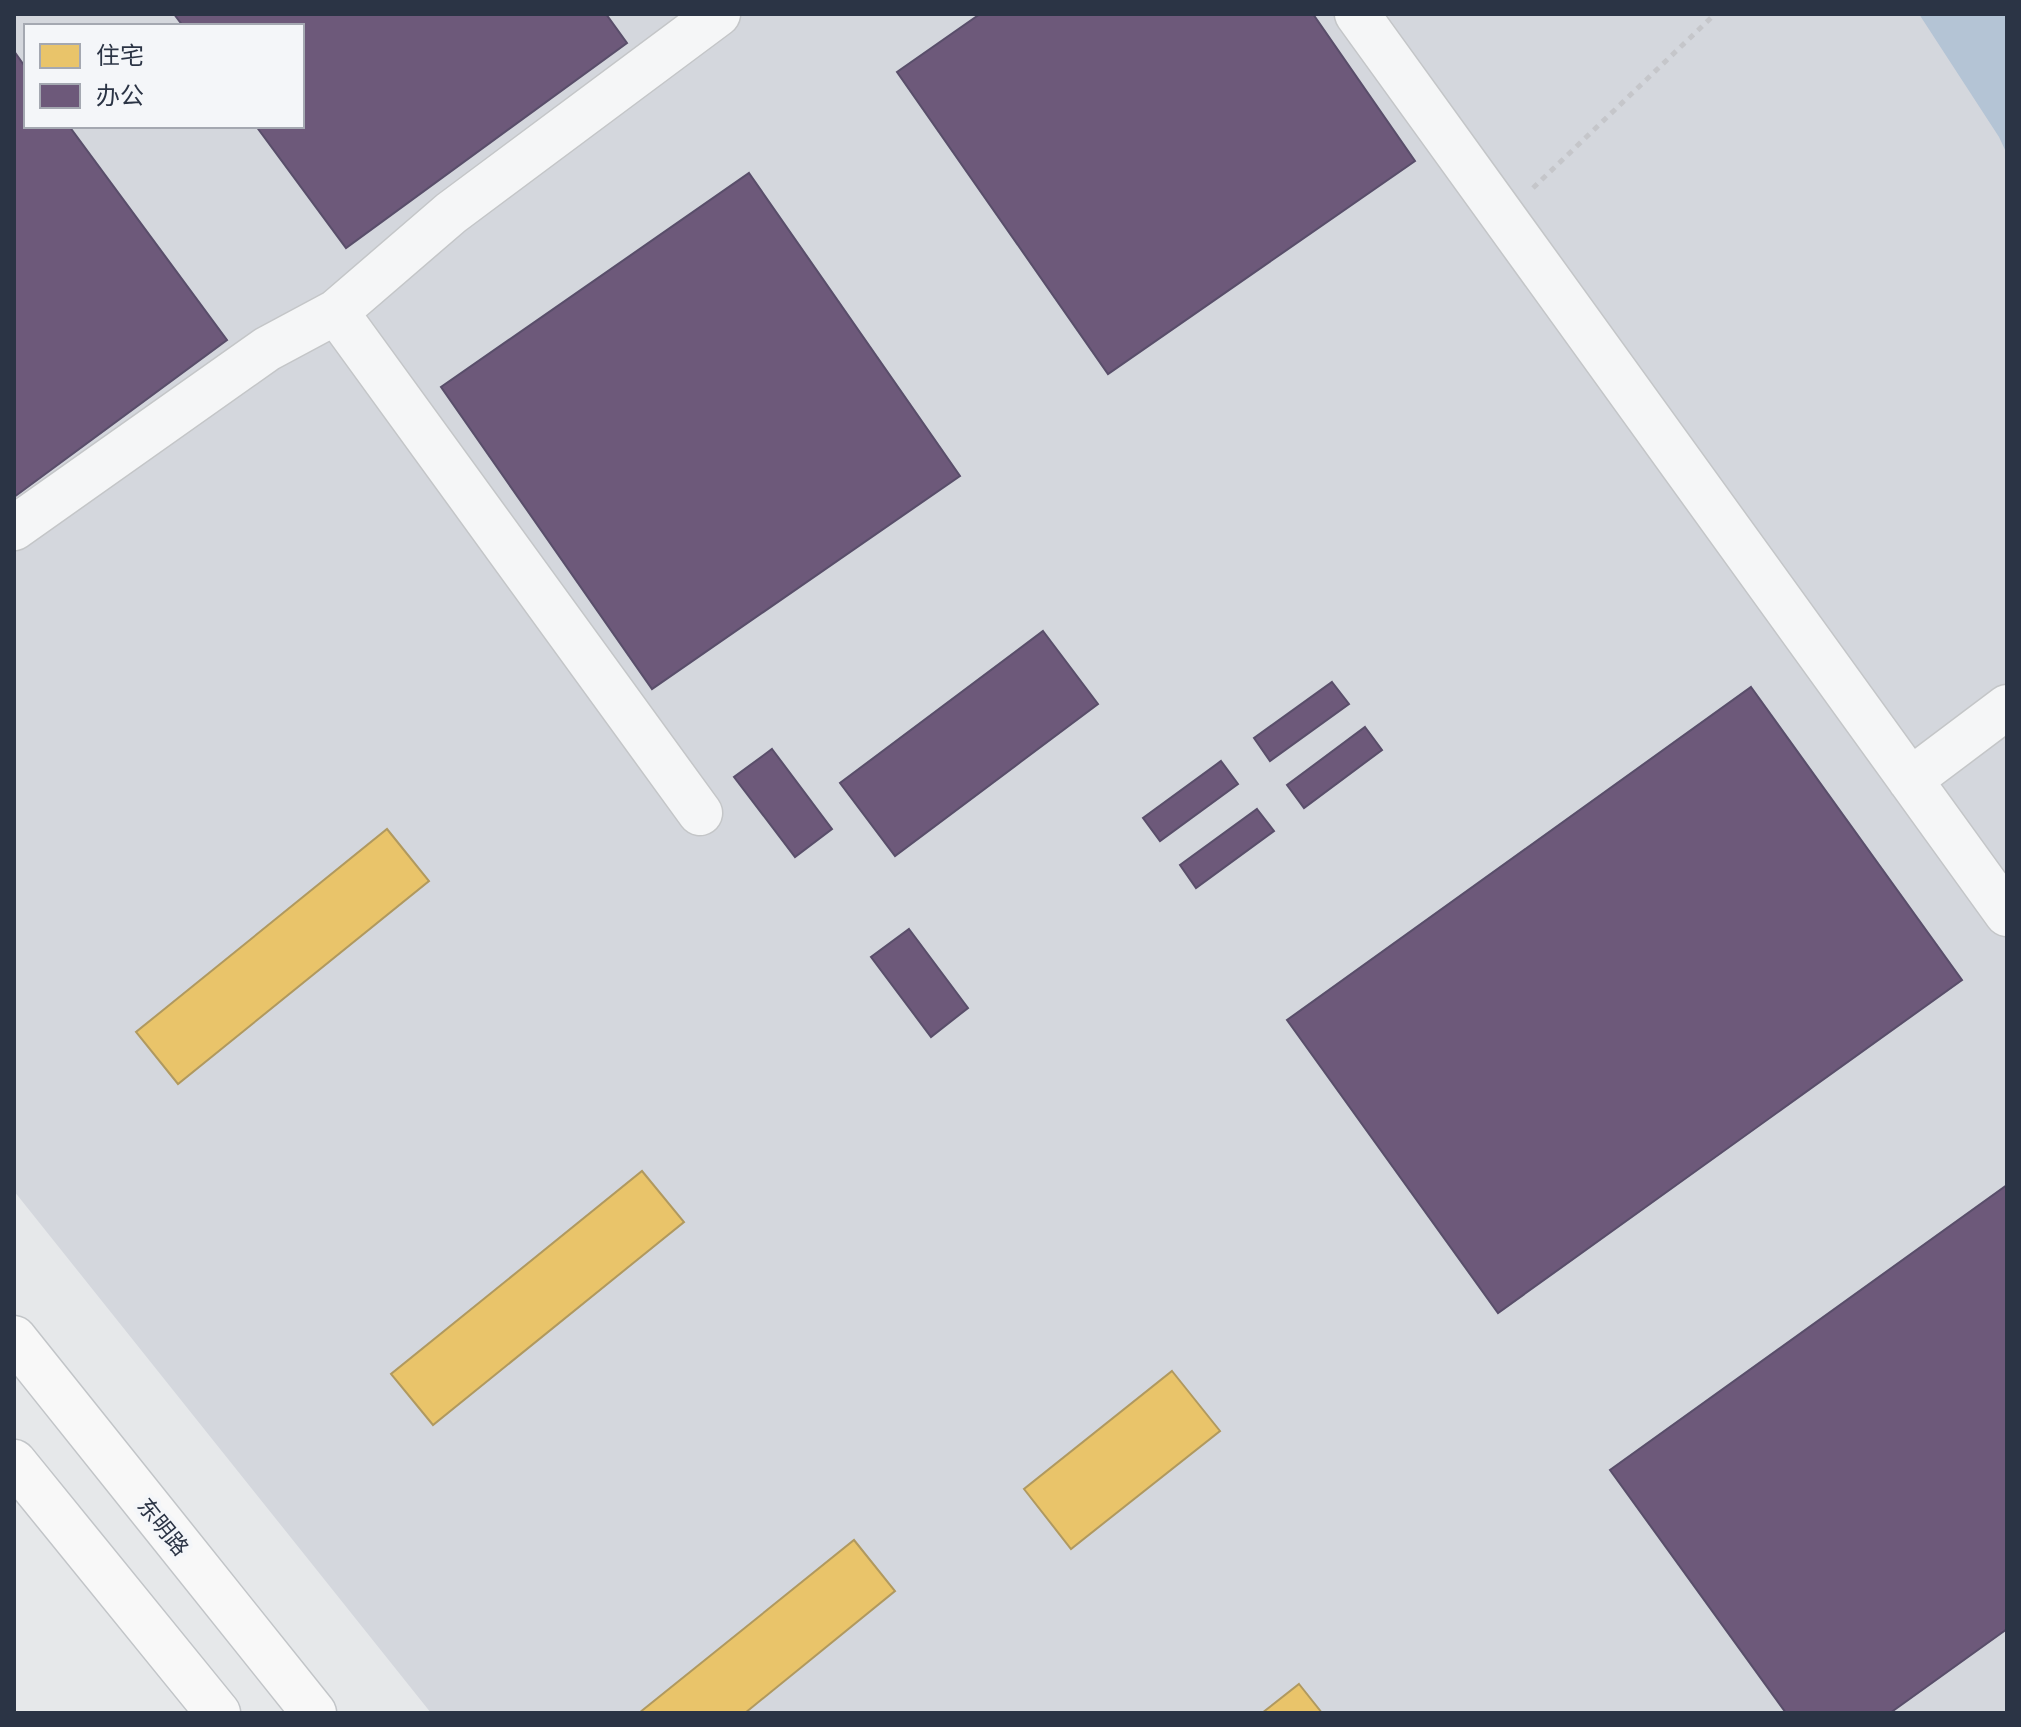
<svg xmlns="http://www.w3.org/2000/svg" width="2021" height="1727" viewBox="0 0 2021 1727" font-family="'Open Sans','Noto Sans SC',sans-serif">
	<rect width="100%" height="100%" fill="#e6e8ea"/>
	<!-- built -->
	<path fill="#d4d7dd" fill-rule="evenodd" d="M14 14H2007V1713H431L14 1191ZM26 26H302V126H26Z"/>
	<!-- water -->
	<path fill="#b4c4d5" d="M1919 14H2007V154L1999 137Z"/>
	<!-- homes -->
	<path fill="#e9c46a" stroke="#b0995f" stroke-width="2" d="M387 829 429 881 178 1084 136 1032Z
		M642 1171 684 1222 433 1425 391 1374Z
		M1172 1371 1220 1431 1071 1549 1024 1489Z
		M854 1540 895 1591 745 1713H639Z
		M1299 1684 1322 1713H1262Z"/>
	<!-- offices -->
	<path fill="#6d597a" stroke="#594e6a" stroke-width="2" d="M174 14H606L627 43 346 248 256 126H302V26H183Z
		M980 14H1313L1415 161 1108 374 897 72Z
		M14 51 26 68V126H69L227 340 14 497Z
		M749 173 960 476 652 689 441 387Z
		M1043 631 1098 704 895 856 840 783Z
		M1332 682 1349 704 1270 761 1254 738Z
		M1751 687 1962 980 1498 1313 1287 1020Z
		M1365 727 1382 750 1304 808 1287 785Z
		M772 749 832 829 795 857 734 777Z
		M1221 761 1238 784 1160 841 1143 818Z
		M1257 809 1274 831 1196 888 1180 865Z
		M909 929 968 1008 931 1037 871 957Z
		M2007 1185V1629L1890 1713H1786L1610 1470Z"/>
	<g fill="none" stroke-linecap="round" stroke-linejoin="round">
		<defs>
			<path id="minor" d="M1357 14 2007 914
				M336 312 700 813
				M14 528 267 349 336 312 451 213 718 14
				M1910 780 2007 707"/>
			<path id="major" d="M14 1338 314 1713
				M14 1462 218 1713"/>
		</defs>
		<!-- minor casing -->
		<use href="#minor" stroke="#c4c6c8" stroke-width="47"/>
		<!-- major casing -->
		<use href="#major" stroke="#c2c5c8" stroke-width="47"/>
		<!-- path -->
		<path stroke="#c5c6ca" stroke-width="5" stroke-dasharray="6 6" stroke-linecap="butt" d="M1533 188 1715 14"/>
		<!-- minor -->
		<use href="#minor" stroke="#f5f6f7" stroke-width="44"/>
		<!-- major -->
		<use href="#major" stroke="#f8f8f8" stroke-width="44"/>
	</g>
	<g text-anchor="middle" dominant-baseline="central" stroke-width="8" stroke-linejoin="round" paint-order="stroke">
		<!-- street labels -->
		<g font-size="22" fill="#2b3445" stroke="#f4f6f9">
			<text transform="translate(164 1526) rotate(51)">东明路</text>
		</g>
	</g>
	<!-- border -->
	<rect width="2021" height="1727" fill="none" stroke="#2b3445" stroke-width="32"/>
	<!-- legend -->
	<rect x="24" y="24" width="280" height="104" fill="#f4f6f9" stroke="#a4a8b1" stroke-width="2"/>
	<rect x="40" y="44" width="40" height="24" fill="#e9c46a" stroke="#a4a8b1" stroke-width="2"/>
	<text x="96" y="64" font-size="24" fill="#2b3445">住宅</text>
	<rect x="40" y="84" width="40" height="24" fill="#6d597a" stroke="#a4a8b1" stroke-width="2"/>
	<text x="96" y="104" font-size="24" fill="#2b3445">办公</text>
</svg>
